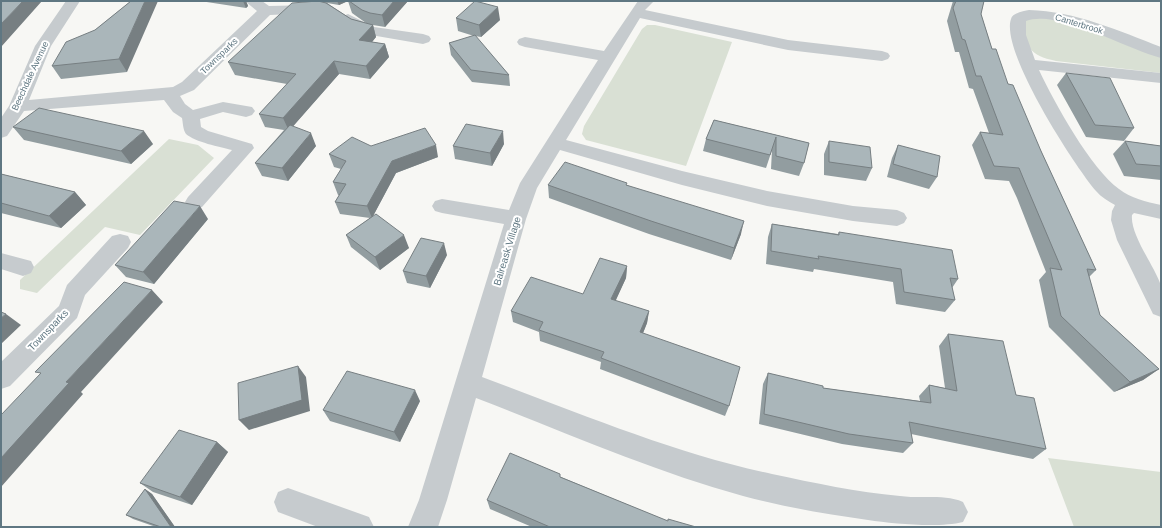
<svg xmlns="http://www.w3.org/2000/svg" width="1162" height="528" viewBox="0 0 1162 528" font-family="Helvetica,sans-serif">
	<rect width="100%" height="100%" fill="#f7f7f4"/>
	<!-- green -->
	<path fill="#d9e0d4" d="M1029 17 1059 20 1161 56V73L1056 61C1029 55 1026 48 1024 21Z
		M647 25H655L732 42 686 166 586 140 582 134 584 126 642 29Z
		M169 139 198 145 214 158 140 235 105 227 37 293 20 289V280Z
		M1048 458 1161 472V527H1074Z"/>
	<g fill="none" stroke-linecap="round" stroke-linejoin="round">
		<!-- street -->
		<path fill="#c6cbce" fill-rule="evenodd" d="M66 1H80L51 46 29 100 173 87 182 82 257 11 245 1H262L269 6 313 5 318 6 320 9 318 12 313 13 270 15 194 90 180 96 185 104 193 110 223 102 252 107 255 111 252 115 246 117 223 112 200 119 201 127 208 131 252 144 254 148 202 207 195 209 188 207 185 202 188 197 232 150C220 147 195 142 186 134 183 130 183 123 182 118L173 112 164 100 24 111 7 136 1 138V118L9 106 35 46Z
			M638 1H654L645 10 788 40 882 51 888 53 890 56 888 59 882 61 788 50 640 18 566 140 682 171 767 191 853 206 897 210 904 213 907 218 904 223 897 226 853 221 767 206 682 185 560 150 537 188 526 219 482 377C577 412 673 453 772 474 814 483 857 492 900 496 921 499 944 494 963 502L968 512 963 522C939 528 894 524 868 520 826 514 784 507 743 496 652 471 564 432 476 398L447 500 438 527H408L419 500 504 224 442 213 435 211 432 206 435 201 442 199 509 210 520 183 598 60 525 47 519 45 517 42 519 39 525 37 604 51Z
			M1029 10C1075 11 1119 31 1161 47V58C1128 50 1058 9 1026 21V35L1035 60 1161 73V83L1039 70C1054 102 1091 169 1119 189 1131 198 1146 202 1161 205V219L1134 213 1132 215C1130 234 1153 264 1160 283 1162 292 1161 307 1161 317L1153 314 1117 240 1111 220 1112 211 1115 205C1108 201 1101 197 1096 191 1074 165 1000 51 1011 19 1012 13 1024 11 1029 10Z
			M348 14 374 27 423 34 429 36 431 39 429 42 423 44 365 34 343 22 340 19 343 16Z
			M120 234 128 236 131 242 128 248 85 295 77 318 10 386 1 389V362L59 306 67 285 112 236Z
			M1 253 31 261 34 267 31 273 23 276 1 269Z
			M288 488 369 517 374 527H318L278 512 274 502 278 492Z"/>
	</g>
	<!-- wall -->
	<path fill="#929da0" d="M131 1 127 72 61 79 52 66 95 30Z
		M200 1H246L248 6 246 8Z
		M308 1H348L339 5 327 3 351 19 366 23 352 13 348 1H408L385 27 373 25 376 37 372 42 385 44 389 57 370 79 339 74 293 126 316 146 288 181 262 176 255 163 284 130 265 127 259 114 287 84 235 75 228 62 309 2Z
		M953 1H984L981 14 992 49 1008 84 1041 151 1096 270 1089 277 1100 315 1159 369 1143 380 1114 392 1049 327 1039 280 1046 272 1017 198 1009 181 985 179 972 145 980 132 989 133 973 89 969 88 959 52H955L947 21Z
		M456 18 500 20 481 37 475 36 509 75 510 86 472 82 451 55 449 43 474 36 458 31Z
		M1066 73 1134 128 1124 141 1086 137 1057 85Z
		M714 120 809 143 804 163 799 176 771 169 772 150 766 168 703 151 706 139Z
		M13 127 153 144 131 164 24 140Z
		M829 141 872 168 866 181 824 175V154Z
		M1125 141 1161 146V180L1124 176 1113 154Z
		M504 144 492 166 455 159 453 146Z
		M898 145 937 177 929 189 887 177 892 158Z
		M371 146 438 157 396 173 373 216 409 248 380 270 351 247 346 235 370 218 340 214 335 202 339 195H338L333 182 341 169 334 167 329 154Z
		M1 174 75 192 86 205 61 228 1 213Z
		M548 185H627L741 234 731 260 649 234 549 198Z
		M208 219 154 284 126 277 115 265Z
		M772 224 838 234 839 232 958 279 952 288 955 300 945 312 896 304 893 282 814 269 813 272 766 264 768 237Z
		M447 255 430 288 407 283 403 271Z
		M627 266 626 278 615 301 649 311 647 323 643 333 729 406 725 416 600 369 601 362 540 341 539 332 513 322 511 311 583 294Z
		M948 334 1016 395 1046 449 1033 459 911 434 913 443 903 453 842 444 759 424 763 384 768 373 823 388 920 401 919 396 929 385 945 388 939 346Z
		M420 401 400 442 330 421 323 410Z
		M217 442 228 452 192 505 153 492 140 483Z
		M561 477 667 521 696 527H532L490 509 487 500Z
		M145 489 152 494 175 527H156L133 519 126 515Z"/>
	<!-- shaded-wall -->
	<path fill="#777f82" d="M23 1H42L1 47V24Z
		M145 1H158L127 72 119 59Z
		M243 1H246L248 6 246 8Z
		M337 1H348L339 5Z
		M394 1H408L385 27 382 15Z
		M498 7 500 20 481 37 479 25Z
		M373 25 376 37 363 53 359 40Z
		M385 44 389 57 370 79 366 66Z
		M334 61 339 74 289 131 283 118Z
		M144 131 153 144 131 164 121 151Z
		M503 131 504 144 492 166 490 153Z
		M311 133 316 146 288 181 282 168Z
		M436 145 438 157 396 173 372 218 367 206 392 161Z
		M75 192 86 205 61 228 49 216Z
		M200 206 208 219 154 284 143 272Z
		M744 221 741 234 731 260 734 248Z
		M404 235 409 248 380 270 375 257Z
		M444 243 447 255 430 288 426 276Z
		M627 266 626 278 611 311V299Z
		M152 290 163 302 81 392 83 394 1 487V458L66 382Z
		M649 311 647 323 639 343 640 332Z
		M6 314 21 325 1 344V318Z
		M298 366 306 377 310 411 249 430 239 420Z
		M1159 369 1143 380 1114 392 1130 382Z
		M415 390 420 401 400 442 394 432Z
		M217 442 228 452 192 505 180 497Z
		M145 489 152 494 175 527H171Z"/>
	<!-- building -->
	<path fill="#aab6ba" stroke="#777f82" d="M1 1H23L1 24Z
		M131 1H145L119 59 52 66 66 42 95 30Z
		M318 1 326 3 351 19 373 25 359 40 385 44 366 66 334 61 283 118 259 114 296 74 228 62 292 3Z
		M349 1H394L382 15 370 13 362 10Z
		M475 1 498 7 479 25 456 18Z
		M956 1H984L981 14 992 49H996L1008 84 1013 85 1041 151 1096 270 1087 269 1100 315 1159 369 1130 382 1061 316 1050 268 1062 270 1026 185 1019 168 994 166 980 132 1003 135 981 76H976L965 40 962 39 953 8Z
		M475 35 509 75 471 70 449 43Z
		M1066 73 1110 78 1134 128 1095 125Z
		M39 108 144 131 121 151 13 127Z
		M714 120 809 143 804 163 776 156V137L770 155 706 139Z
		M466 124 503 131 490 153 453 146Z
		M290 125 311 133 282 168 255 163Z
		M425 128 436 145 392 161 367 206 335 202 346 184 333 182 346 161 329 154 352 137 371 146Z
		M829 141 870 147 872 168 829 162Z
		M1125 141 1161 146V166L1136 164Z
		M898 145 940 156 937 177 893 164Z
		M565 162 627 183 626 185 744 221 734 248 651 221 548 185Z
		M1 174 75 192 49 216 1 203Z
		M174 201 200 206 143 272 115 265Z
		M376 214 404 235 375 257 346 235Z
		M772 224 839 235V232L952 250 958 279 950 278 955 300 904 292 901 269 818 256 819 259 771 251Z
		M421 238 444 243 426 276 403 271Z
		M600 258 627 266 611 299 649 311 640 332 740 367 729 406 601 358 604 352 539 330 543 322 511 311 531 277 583 294Z
		M124 282 152 290 66 382 69 383 1 458V415L41 373 35 372Z
		M1 312 6 314 1 318Z
		M948 334 1003 341 1016 395 1034 398 1046 449 909 422 913 443 849 434 764 414 768 373 823 386V388L931 403 929 385 957 391Z
		M298 366 302 400 239 420 238 383Z
		M347 371 415 390 394 432 323 410Z
		M179 430 217 442 180 497 140 483Z
		M510 453 560 474V477L668 521V519L696 527H550L487 500Z
		M145 489 171 527H161L126 515Z"/>
	<g text-anchor="middle" dominant-baseline="central" stroke-width="4" stroke-linejoin="round" paint-order="stroke">
		<!-- far-street labels -->
		<g font-size="9" fill="#5f7782" stroke="#fff">
			<text transform="translate(1079 24) rotate(17)">Canterbrook</text>
			<text transform="translate(219 56) rotate(-44)">Townsparks</text>
			<text transform="translate(30 76) rotate(-65)">Beechdale Avenue</text>
		</g>
		<!-- street labels -->
		<g font-size="10" fill="#5f7782" stroke="#fff">
			<text transform="translate(507 251) rotate(-73)">Balreask Village</text>
			<text transform="translate(48 330) rotate(-46)">Townsparks</text>
		</g>
	</g>
	<!-- border -->
	<rect width="1162" height="528" fill="none" stroke="#5f7782" stroke-width="4"/>
</svg>
